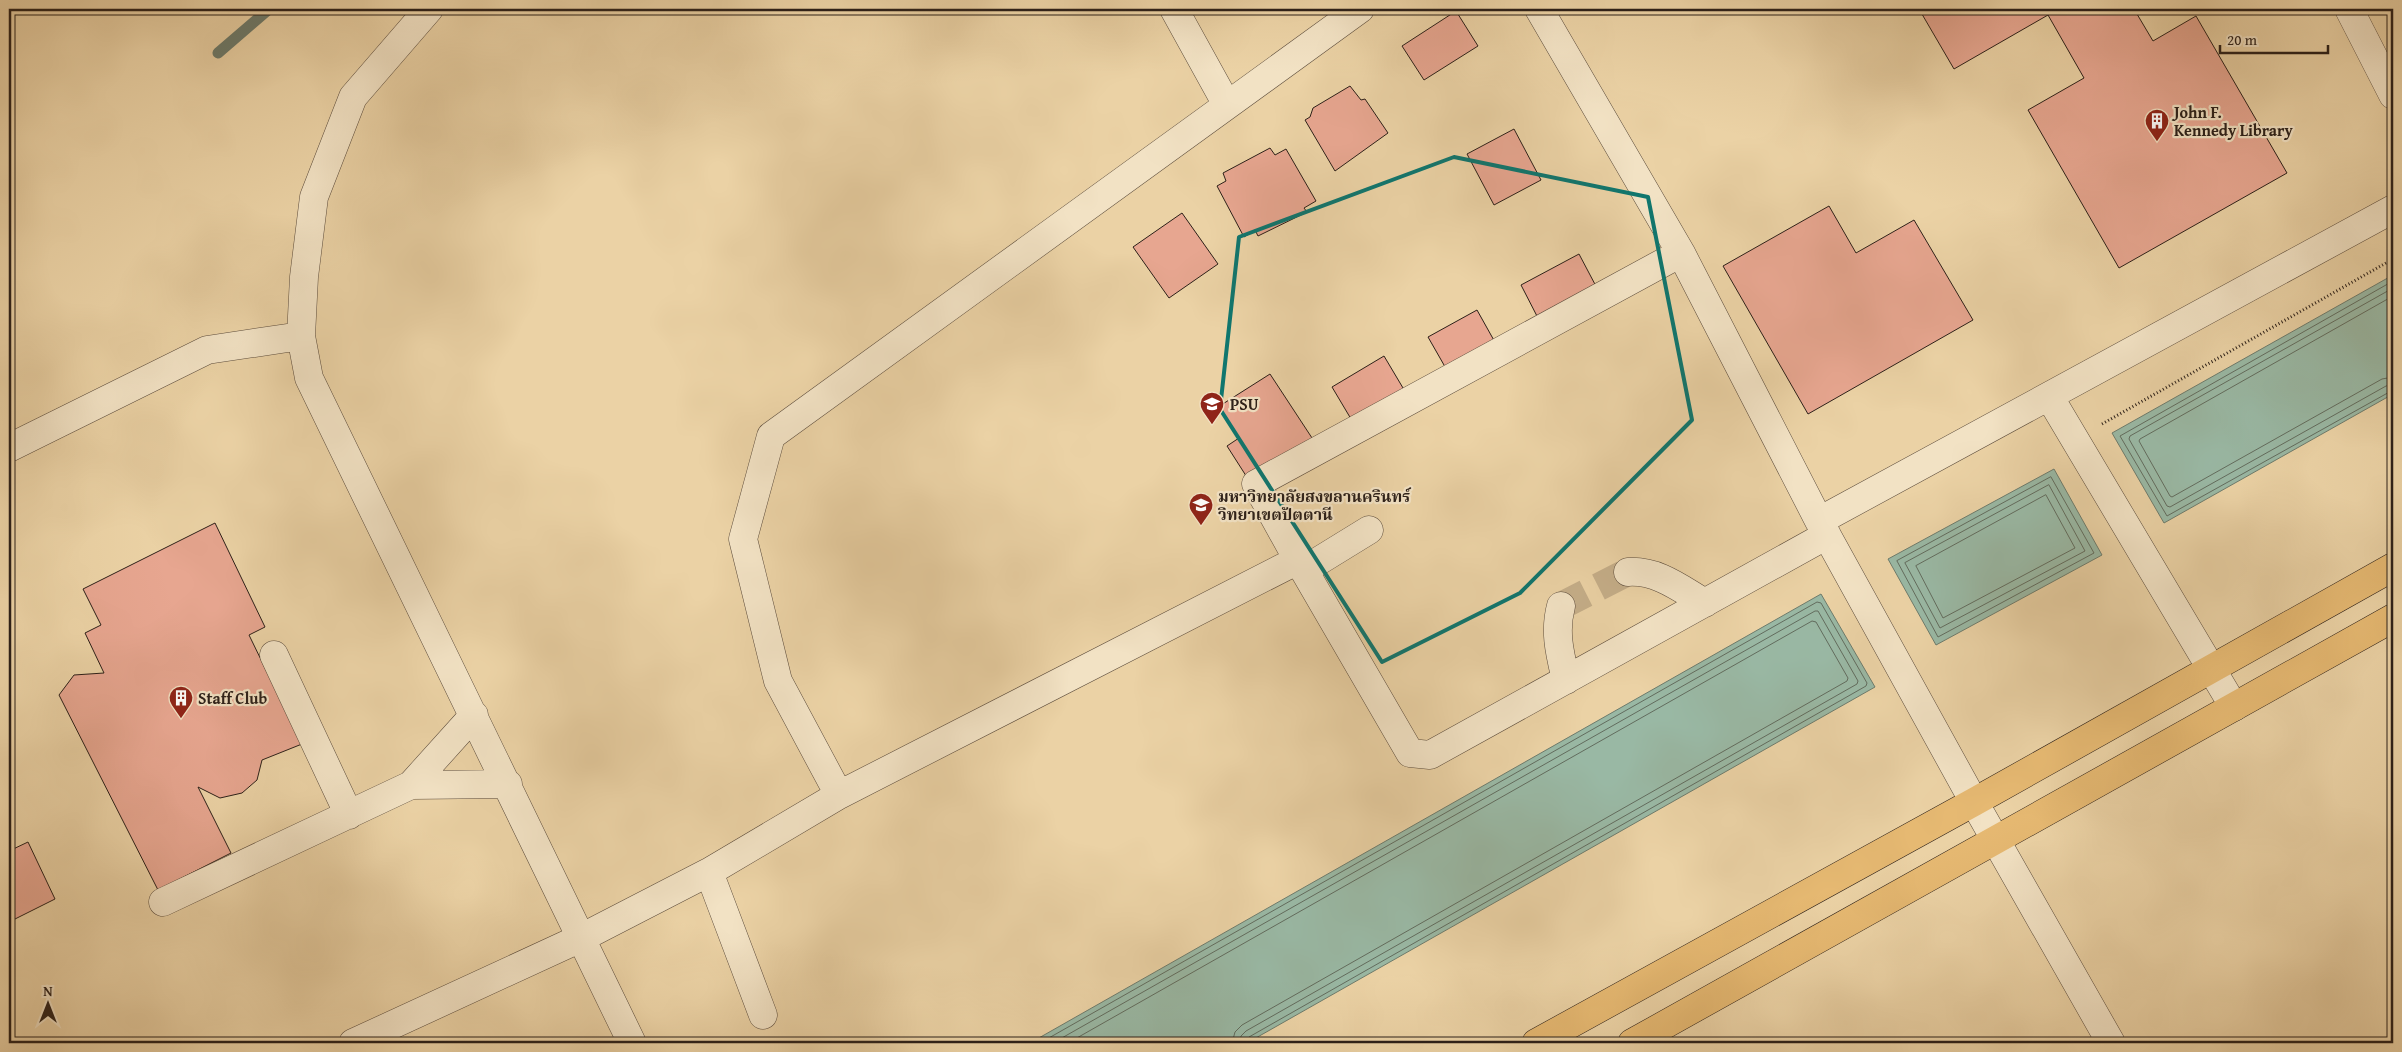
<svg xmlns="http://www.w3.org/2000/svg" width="2402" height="1052" viewBox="0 0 2402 1052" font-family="'Gentium Book Plus','Noto Serif Thai',serif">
	<rect width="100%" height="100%" fill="#ebd2a5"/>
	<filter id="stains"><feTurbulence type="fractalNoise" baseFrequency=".004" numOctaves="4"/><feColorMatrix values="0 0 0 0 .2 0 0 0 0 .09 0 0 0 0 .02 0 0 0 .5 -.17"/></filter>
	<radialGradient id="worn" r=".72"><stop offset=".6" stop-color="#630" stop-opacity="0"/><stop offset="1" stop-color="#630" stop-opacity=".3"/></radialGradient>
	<!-- water -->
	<path fill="#99b8a4" stroke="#6d7b6c" d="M2393 275V394L2164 523 2112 433Z
		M2054 469 2102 555 1936 645 1888 559Z
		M1821 594 1875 687 1247 1043H1030Z"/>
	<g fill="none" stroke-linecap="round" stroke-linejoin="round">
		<!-- shore -->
		<path stroke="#626c5e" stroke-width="1" d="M2393 281 2120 436 2167 516 2393 390
			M2393 288 2130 436 2129 439 2167 506 2170 507 2386 386 2393 384
			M2393 296 2140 439 2139 441 2170 496 2172 497 2382 379 2393 377
			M2051 477 2094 553 1938 637 1897 561Z
			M2049 485 2085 551 1940 628 1905 563Z
			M2046 495 2075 548 1943 618 1916 566Z
			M1040 1043 1817 602 1821 603 1867 683 1866 686 1249 1037 1246 1043
			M1053 1043 1815 611H1818L1858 681 1857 684 1246 1031 1241 1036 1240 1043
			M1068 1043 1812 621 1816 622 1848 678 1847 681 1242 1025 1235 1032 1232 1043"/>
		<!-- stream -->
		<path stroke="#6d7b6c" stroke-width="11" d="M218 53 269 9"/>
	</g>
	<!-- building -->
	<path fill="#e7a690" stroke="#2c2019" d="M1919 9H2134L2153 41 2196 16 2287 173 2119 268 2028 110 2084 78 2048 15 1954 69Z
		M1456 11 1478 46 1424 80 1402 46Z
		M1350 86 1361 100 1365 99 1388 133 1335 171 1305 120 1310 117 1313 108Z
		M1514 129 1541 180 1494 205 1467 154Z
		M1270 148 1275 155 1286 149 1316 201 1304 208 1307 212 1258 236 1255 230 1244 237 1217 186 1226 181 1223 173Z
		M1829 206 1856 253 1914 220 1973 320 1808 414 1723 266Z
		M1182 213 1218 264 1169 298 1133 247Z
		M1579 254 1598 290 1539 320 1521 285Z
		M1477 310 1496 344 1448 372 1428 337Z
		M1384 356 1406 393 1354 424 1332 387Z
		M1270 374 1314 441 1250 482 1227 446 1239 438 1218 407Z
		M215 523 265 627 249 635 302 744 262 760 257 780 242 793 220 798 198 787 231 853 158 890 59 695 74 675 104 673 85 633 101 625 83 589Z
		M28 842 55 899 9 922V851Z"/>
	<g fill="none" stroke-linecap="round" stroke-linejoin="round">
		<!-- minor-tunnel -->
		<path stroke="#c5ae89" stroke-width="28" stroke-dasharray="28 14" stroke-linecap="butt" d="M1561 606 1628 572"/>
		<defs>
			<path id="minor" d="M429 9 353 97 314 197 304 277 301 336 309 378 632 1043
				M1174 9 1227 105
				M1539 9 1681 253 1819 521 1974 802 2111 1043
				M2349 9 2393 95
				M2049 396 2234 707
				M9 448 207 350 301 336
				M1819 521 2393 209
				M1298 560 1410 753 1430 755 1827 535
				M1304 570 1369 530
				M1628 572C1658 570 1681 589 1705 603
				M1561 606C1554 632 1560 654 1566 680
				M274 655 349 815
				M411 785 508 784
				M839 795 778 681 743 539 771 436 1360 9
				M709 872 763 1015
				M163 902 411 785 474 715
				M353 1043 583 937 709 872 839 795 1298 560 1256 484 1681 253"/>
			<path id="major" d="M1536 1043 1974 802 2393 567
				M1632 1043 2393 618"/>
		</defs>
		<!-- minor casing -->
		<use href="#minor" stroke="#5c4c3c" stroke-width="29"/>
		<!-- major casing -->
		<use href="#major" stroke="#2c2019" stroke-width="29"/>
		<!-- path -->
		<path stroke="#2c2019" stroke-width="3" stroke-dasharray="1 2.5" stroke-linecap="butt" d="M2102 424 2393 259"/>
		<!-- minor -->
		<use href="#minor" stroke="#f2e2c4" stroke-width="28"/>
		<!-- major -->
		<use href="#major" stroke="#e6b972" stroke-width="28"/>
	</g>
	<!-- marked area -->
	<path fill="none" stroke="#0f766e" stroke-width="4" stroke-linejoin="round" d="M1454 157 1648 197 1692 420 1520 593 1382 662 1220 409 1239 237Z"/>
	<!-- icons -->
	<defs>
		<symbol id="building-pin" viewBox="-11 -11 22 30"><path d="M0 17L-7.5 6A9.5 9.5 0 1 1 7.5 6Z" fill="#8f2418" stroke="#f2e2c4"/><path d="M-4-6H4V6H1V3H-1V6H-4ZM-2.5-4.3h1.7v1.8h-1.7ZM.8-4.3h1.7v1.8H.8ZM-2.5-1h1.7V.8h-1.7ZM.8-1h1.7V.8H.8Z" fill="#fff"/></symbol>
		<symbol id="university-pin" viewBox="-11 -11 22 30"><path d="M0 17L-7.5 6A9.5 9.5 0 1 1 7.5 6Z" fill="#8f2418" stroke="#f2e2c4"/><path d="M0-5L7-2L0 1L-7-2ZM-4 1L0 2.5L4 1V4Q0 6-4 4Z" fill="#fff"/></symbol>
	</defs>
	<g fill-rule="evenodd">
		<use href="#building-pin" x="2143" y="107" width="28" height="38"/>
		<use href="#university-pin" x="1198" y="390" width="28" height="38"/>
		<use href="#university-pin" x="1187" y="491" width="28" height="38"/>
		<use href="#building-pin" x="167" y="684" width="28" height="38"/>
	</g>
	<g text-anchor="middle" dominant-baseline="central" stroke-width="4.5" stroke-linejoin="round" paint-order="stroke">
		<!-- poi labels -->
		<g font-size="16" font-weight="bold" fill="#2c2019" stroke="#f2e2c4" text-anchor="start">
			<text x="2174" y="112">John F.<tspan x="2174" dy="18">Kennedy Library</tspan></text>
			<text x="1230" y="404">PSU</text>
			<text x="1218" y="496">มหาวิทยาลัยสงขลานครินทร์<tspan x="1218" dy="18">วิทยาเขตปัตตานี</tspan></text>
			<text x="198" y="698">Staff Club</text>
		</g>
	</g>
	<!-- margin -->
	<rect width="2402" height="1052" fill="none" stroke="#ebd2a5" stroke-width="30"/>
	<rect x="10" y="10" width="2382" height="1032" fill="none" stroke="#2c2019" stroke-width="2.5"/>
	<rect x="15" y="15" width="2372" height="1022" fill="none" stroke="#2c2019"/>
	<!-- north arrow -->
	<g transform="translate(48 1004)" stroke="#f2e2c4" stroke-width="4" paint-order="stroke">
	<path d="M0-4L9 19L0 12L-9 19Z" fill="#2c2019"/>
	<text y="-8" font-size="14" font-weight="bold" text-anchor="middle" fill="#2c2019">N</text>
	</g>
	<!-- scale -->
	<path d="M2220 45v8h108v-8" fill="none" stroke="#2c2019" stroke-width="2.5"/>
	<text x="2227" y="45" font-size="15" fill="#2c2019" stroke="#f2e2c4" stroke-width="4" paint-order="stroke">20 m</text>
	<rect width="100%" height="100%" filter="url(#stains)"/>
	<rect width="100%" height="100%" fill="url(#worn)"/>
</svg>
